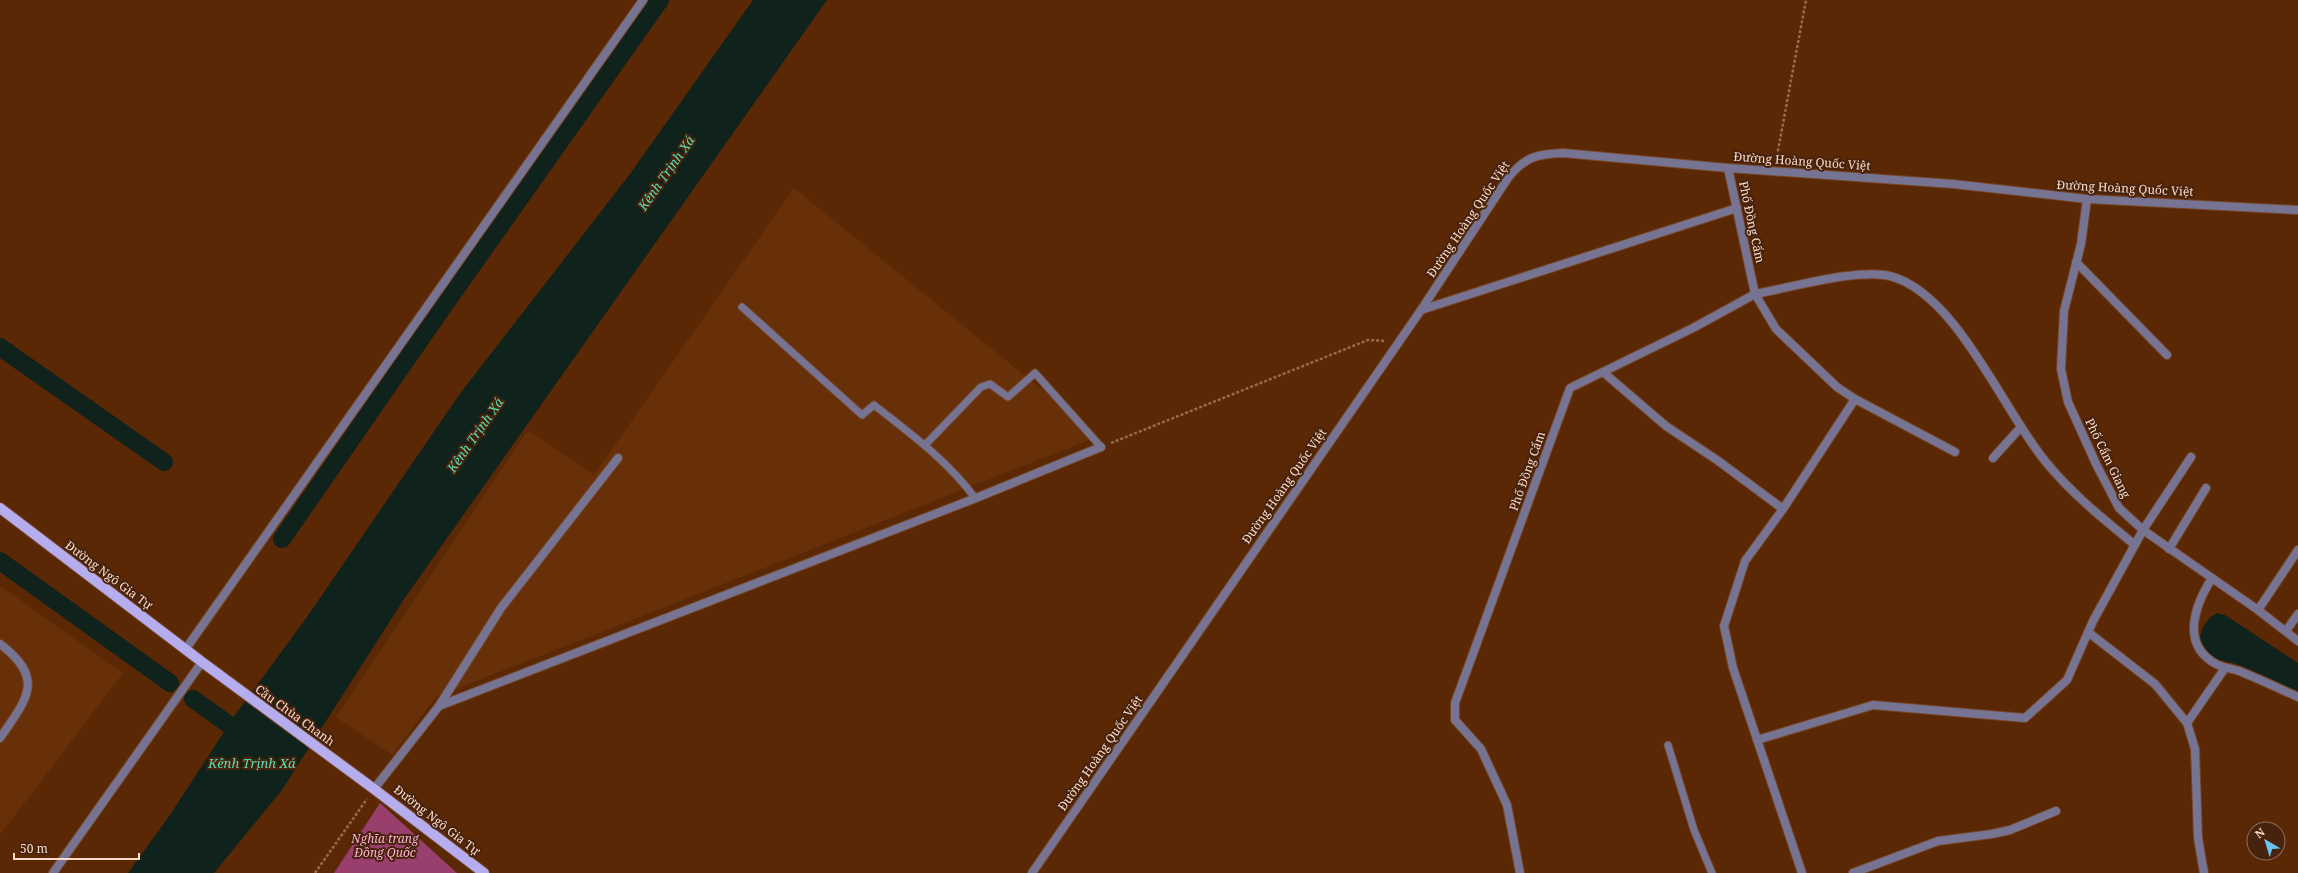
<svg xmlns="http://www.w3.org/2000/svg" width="2298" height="873" viewBox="0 0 2298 873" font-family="'Noto Serif',serif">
	<rect width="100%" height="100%" fill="#5a2805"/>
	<!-- built -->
	<path fill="#683009" d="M794 188 1099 436 436 697 392 755 336 717 528 430 594 475Z
		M0 586 123 673 0 835Z"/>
	<!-- green -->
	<path fill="#993f6e" d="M380 803 457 873H334Z"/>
	<!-- water -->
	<path fill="#10221c" d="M753 0H827L404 599 282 790 214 873H128L170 815 235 715 307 617 459 395 630 174Z
		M2217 613 2225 615 2298 663V691C2278 683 2259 673 2239 665 2231 662 2220 661 2212 657 2192 647 2200 622 2217 613Z"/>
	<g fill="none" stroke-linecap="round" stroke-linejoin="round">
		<!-- canal -->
		<path stroke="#10221c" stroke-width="18" d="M0 347 164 462
			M282 539 440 311 660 0
			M0 561 170 683
			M193 699 249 739"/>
		<defs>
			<path id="service" d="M742 307 862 415 874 405C911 434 948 461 975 498
				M925 445 981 387 990 384 1008 397 1035 373 1101 447
				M1668 745 1694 830 1712 873"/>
			<path id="minor" d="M2076 262 2167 355
				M1421 310 1737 208
				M1603 372 1666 426 1717 460 1783 509
				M1955 452 1855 399 1837 387 1776 329 1755 294C1790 288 1857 268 1890 276 1956 293 2003 410 2045 461 2072 494 2102 518 2135 545
				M1993 458 2021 427
				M2169 549 2206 488
				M2212 578C2195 605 2180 644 2216 664 2223 668 2231 668 2239 671 2259 679 2278 688 2298 697
				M2258 610 2298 550
				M2286 631 2298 614
				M2088 632 2155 684 2187 723 2195 749 2198 838 2204 873
				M0 644C46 679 27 699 0 738
				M185 650 643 0
				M439 706 501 608 618 458
				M2187 723 2225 668
				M1757 740 1873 705 2025 718 2067 680 2093 621 2143 530 2191 457
				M374 789 439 706 971 500 1101 447
				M53 873 202 662
				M1802 873 1733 668 1724 626 1745 561 1783 509 1855 399
				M1853 873 1938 841 1992 834 2010 830 2056 811"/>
			<path id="tertiary" d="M2087 199 2081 244 2064 311 2061 369 2068 402 2097 466 2119 508 2143 530 2258 610 2298 641
				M1032 873 1421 310 1508 178C1525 157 1536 154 1563 153L1728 168 1953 184 2087 199 2298 210
				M1520 873 1507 805 1481 749 1455 720V703L1570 388 1693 328 1755 294 1728 168"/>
			<path id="primary" d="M0 508 202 662 374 789 484 873"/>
		</defs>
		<!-- service casing -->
		<use href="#service" stroke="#744525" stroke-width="9"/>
		<!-- minor casing -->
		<use href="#minor" stroke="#744525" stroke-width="10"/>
		<!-- tertiary casing -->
		<use href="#tertiary" stroke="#744525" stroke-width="10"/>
		<!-- primary casing -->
		<use href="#primary" stroke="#744525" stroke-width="12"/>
		<!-- path -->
		<path stroke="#966b4f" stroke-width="2.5" stroke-dasharray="3 2" stroke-linecap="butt" d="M1776 161 1806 0
			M1111 443 1368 340 1386 341
			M315 873 367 799"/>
		<!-- service -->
		<use href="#service" stroke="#777493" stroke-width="7"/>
		<!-- minor -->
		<use href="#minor" stroke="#777493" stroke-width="8"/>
		<!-- tertiary -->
		<use href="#tertiary" stroke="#777493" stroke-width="8"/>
		<!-- primary -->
		<use href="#primary" stroke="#b5aded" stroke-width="10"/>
	</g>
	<g text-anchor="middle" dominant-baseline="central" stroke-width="4" stroke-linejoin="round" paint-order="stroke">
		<!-- street labels -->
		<g font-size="12" fill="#fbdbca" stroke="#47230d">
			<text transform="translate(1802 161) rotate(4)">Đường Hoàng Quốc Việt</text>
			<text transform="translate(2125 188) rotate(3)">Đường Hoàng Quốc Việt</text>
			<text transform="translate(1468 219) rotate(-56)">Đường Hoàng Quốc Việt</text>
			<text transform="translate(1752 222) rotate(78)">Phố Đồng Cẩm</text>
			<text transform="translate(2108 458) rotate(64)">Phố Cẩm Giang</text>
			<text transform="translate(1527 471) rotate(-70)">Phố Đồng Cẩm</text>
			<text transform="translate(1284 486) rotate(-55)">Đường Hoàng Quốc Việt</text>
			<text transform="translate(109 575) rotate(37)">Đường Ngô Gia Tự</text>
			<text transform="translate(295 715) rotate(36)">Cầu Chùa Chanh</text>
			<text transform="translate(1100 753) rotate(-55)">Đường Hoàng Quốc Việt</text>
			<text transform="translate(437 820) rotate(38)">Đường Ngô Gia Tự</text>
		</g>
		<!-- park labels -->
		<g font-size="12" font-style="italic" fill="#feb2d5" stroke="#47230d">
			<text x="385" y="838">Nghĩa trang<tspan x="385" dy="14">Đồng Quốc</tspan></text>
		</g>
		<!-- water labels -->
		<g font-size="13" font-style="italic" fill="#56ddb5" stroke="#47230d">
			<text transform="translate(666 173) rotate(-55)">Kênh Trịnh Xá</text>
			<text transform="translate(475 435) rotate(-55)">Kênh Trịnh Xá</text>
			<text x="252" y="763">Kênh Trịnh Xá</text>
		</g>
	</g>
	<!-- north arrow -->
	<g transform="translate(2266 841) rotate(322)"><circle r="19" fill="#47230d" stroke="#8f6d59"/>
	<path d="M0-3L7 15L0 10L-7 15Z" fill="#66c4ef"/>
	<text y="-6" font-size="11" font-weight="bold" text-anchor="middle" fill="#fbdbca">N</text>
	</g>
	<!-- scale -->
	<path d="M14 853v6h125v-6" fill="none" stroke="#fbdbca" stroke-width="2"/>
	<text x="20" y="853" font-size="12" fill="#fbdbca" stroke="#47230d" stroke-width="3" paint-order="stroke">50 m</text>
</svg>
